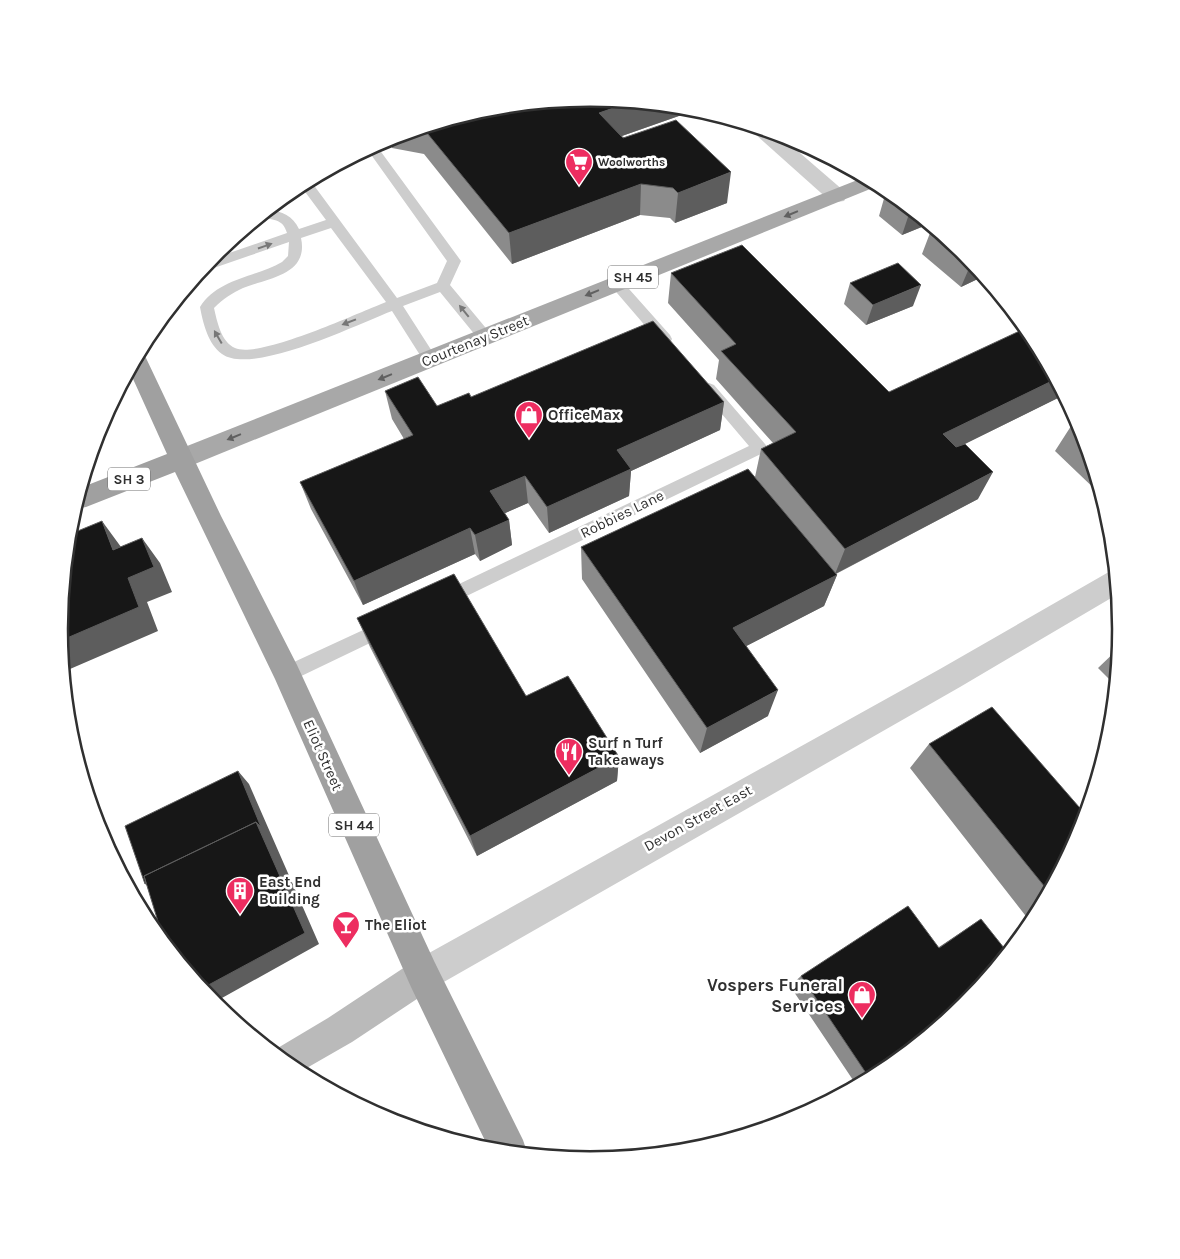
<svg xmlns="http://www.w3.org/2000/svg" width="1180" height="1259" viewBox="0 0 1180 1259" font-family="Karla,sans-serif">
	<rect width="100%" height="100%" fill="#fff"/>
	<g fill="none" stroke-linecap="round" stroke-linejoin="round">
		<!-- service -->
		<path fill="#cdcdcd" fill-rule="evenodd" d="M376 145 461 261 450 285 490 333 492 337 490 341H480L440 292 403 306 437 359 435 363 430 364 425 363 392 311C358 324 252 376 222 354 208 344 203 323 200 307 217 279 256 277 282 262L288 256 289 242 208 270 200 271 209 260 287 233C283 218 272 220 259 217L268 210C282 211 293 216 299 229L326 220 300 185 310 180 397 298 437 283 447 261 367 149ZM331 228 386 302C358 313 259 359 235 348 221 342 217 321 214 308 223 299 232 293 243 288 268 278 309 275 301 238Z
			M616 278 621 280 670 335 672 339 670 343H660L611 286 609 283 611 280Z
			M709 383 714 385 765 444 768 448 765 452 448 605 442 607 436 605 433 600 436 595 749 446 704 393 702 389 704 385Z
			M387 619 393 622 396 627 393 632 293 680 287 682 281 680 278 674 281 668Z"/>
		<!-- minor -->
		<path fill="#cdcdcd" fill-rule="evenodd" d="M753 127 778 134 844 191 847 196 844 201 837 202 830 201 754 133 751 129Z"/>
		<!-- tertiary -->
		<path fill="#cdcdcd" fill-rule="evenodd" d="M1115 570 1118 594 960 687 435 987 423 992 411 987 406 975 411 963 940 669 1107 573Z"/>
		<!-- secondary -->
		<path fill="#bababa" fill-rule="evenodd" d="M423 958 435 963 440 975 435 987 352 1042 298 1073 271 1052 328 1018 411 963Z"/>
		<!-- primary -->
		<path fill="#a8a8a8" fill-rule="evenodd" d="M865 177 880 185 190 466 181 469 172 466 169 459 172 452Z"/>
		<!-- trunk -->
		<path fill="#a0a0a0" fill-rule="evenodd" d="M139 351 143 352 146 358 221 516 297 665 435 963 523 1140 528 1155 490 1151 411 987 275 679 175 472 86 507 74 509 80 488 167 454 129 370Z"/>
	</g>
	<!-- wall -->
	<path fill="#8b8b8b" d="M487 108 693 111 622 136 727 203 675 223 670 218 640 215 512 264 424 154 392 148 390 138Z
		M891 192 929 224 902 235 879 216 885 195Z
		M930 233 984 276 961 287 922 254Z
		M671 273 889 392 1032 335 1064 395 965 444 978 499 836 574 837 575 824 606 746 646 768 716 700 753 582 579 581 547 777 504 755 477 761 449 773 443 716 379 719 360 668 303Z
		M850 283 913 306 866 325 844 304Z
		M385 391 437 406 471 397 724 402 720 430 631 471 629 496 549 533 528 503 505 513 509 520 512 545 480 561 475 554 363 605 311 509 300 482 404 439 392 419Z
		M1073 423 1081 426 1102 496 1055 451Z
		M357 618 526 696 619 757 617 781 477 856 370 647Z
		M1120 647 1116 686 1098 668Z
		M929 744 1081 833 1032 924 910 768Z
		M981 919 885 1071 857 1086 790 986 801 976 939 947Z"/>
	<!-- shaded-wall -->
	<path fill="#5d5d5d" d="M631 102 693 108V111L599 144V113Z
		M731 172 727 203 675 223 678 193Z
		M641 184 640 215 512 264 509 233Z
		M915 212 929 224 902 235 909 214Z
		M974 264 984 276 961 287 970 266Z
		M921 285 913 306 866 325 873 305Z
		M1056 379 1064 395 930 461 943 434Z
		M724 402 720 430 631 471 629 496 549 533 547 507 617 450Z
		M993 472 978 499 835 574 845 549Z
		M525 476 528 503 494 518 490 491Z
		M509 520 512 545 480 561 475 535Z
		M102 521 121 547 113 550Z
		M470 528 475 554 363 605 354 581Z
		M142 538 160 563 172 592 147 602 158 631 70 669 62 661 60 641Z
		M837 575 824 606 725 657 733 628Z
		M778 690 768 716 700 753 707 728Z
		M619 757 617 781 477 856 470 836Z
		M238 771 249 784 319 944 213 1003 201 989 160 894 145 884Z"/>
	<!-- building -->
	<path fill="#171717" stroke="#5d5d5d" d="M590 98 631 102 599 113 623 138 676 120 731 172 678 193 673 188 641 184 509 233 423 128 487 108Z
		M891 192 915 212 909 214 885 195Z
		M936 230 966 254 974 264 970 266 930 233Z
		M742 245 889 392 1026 328 1032 335 1056 379 943 434 956 447 965 444 993 472 845 549 761 449 796 432 721 351 736 344 671 273Z
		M898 263 921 285 873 305 850 283Z
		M653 321 724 402 617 450 631 469 547 507 525 476 490 491 509 520 475 535 470 528 354 581 300 482 413 435 385 391 418 377 437 406 469 393 471 397Z
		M1078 421 1081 426 1083 433 1073 423Z
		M748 469 837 575 733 628 778 690 707 728 581 547Z
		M102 521 113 550 142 538 154 567 128 578 139 607 60 641 59 629 68 535Z
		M454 574 526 696 568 676 619 757 470 836 357 618Z
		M992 707 1086 815 1081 833 1049 892 929 744Z
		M238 771 261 827 256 822 144 876 146 883 145 884 125 826Z
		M256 822 305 933 201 989 154 932 160 928 144 876Z
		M908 906 939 948 981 919 1008 953 965 1005 885 1071 870 1079 801 976Z"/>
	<!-- one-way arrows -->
	<defs><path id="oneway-solid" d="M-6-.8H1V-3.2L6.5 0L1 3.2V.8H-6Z" transform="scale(1.25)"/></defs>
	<g fill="#606060">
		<use href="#oneway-solid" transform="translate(791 214) rotate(158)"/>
		<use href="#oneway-solid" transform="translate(592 293) rotate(158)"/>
		<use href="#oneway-solid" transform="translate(385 377) rotate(158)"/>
		<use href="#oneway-solid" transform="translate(234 437) rotate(158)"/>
	</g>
	<g fill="#777">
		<use href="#oneway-solid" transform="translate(265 246) rotate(-19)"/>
		<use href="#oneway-solid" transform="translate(464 311) rotate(-129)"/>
		<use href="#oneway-solid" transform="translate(349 322) rotate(159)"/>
		<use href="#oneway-solid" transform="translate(218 337) rotate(-120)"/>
	</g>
	<!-- icons -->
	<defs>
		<symbol id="supermarket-pin" viewBox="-11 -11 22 30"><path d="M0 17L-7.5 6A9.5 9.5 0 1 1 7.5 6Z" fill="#ed2d60" stroke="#fff"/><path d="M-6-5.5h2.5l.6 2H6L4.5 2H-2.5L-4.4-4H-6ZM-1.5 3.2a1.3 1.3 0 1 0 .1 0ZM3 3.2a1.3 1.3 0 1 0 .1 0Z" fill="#fff"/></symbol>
		<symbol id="shop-pin" viewBox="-11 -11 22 30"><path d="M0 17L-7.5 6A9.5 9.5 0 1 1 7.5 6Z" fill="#ed2d60" stroke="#fff"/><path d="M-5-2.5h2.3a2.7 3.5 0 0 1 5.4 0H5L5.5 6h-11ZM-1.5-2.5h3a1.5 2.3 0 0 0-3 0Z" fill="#fff"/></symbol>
		<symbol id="restaurant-pin" viewBox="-11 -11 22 30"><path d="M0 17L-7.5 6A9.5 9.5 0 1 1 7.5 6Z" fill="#ed2d60" stroke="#fff"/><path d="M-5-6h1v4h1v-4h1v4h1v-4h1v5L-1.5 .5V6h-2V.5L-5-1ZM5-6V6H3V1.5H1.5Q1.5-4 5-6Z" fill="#fff"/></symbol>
		<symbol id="building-pin" viewBox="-11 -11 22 30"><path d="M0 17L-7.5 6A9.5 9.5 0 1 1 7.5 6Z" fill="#ed2d60" stroke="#fff"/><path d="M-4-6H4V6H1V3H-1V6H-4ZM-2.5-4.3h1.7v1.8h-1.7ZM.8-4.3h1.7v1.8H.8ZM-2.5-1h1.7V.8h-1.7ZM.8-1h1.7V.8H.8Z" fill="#fff"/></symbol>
		<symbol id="bar-pin" viewBox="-11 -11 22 30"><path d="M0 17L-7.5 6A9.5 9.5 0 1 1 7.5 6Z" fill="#ed2d60" stroke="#fff"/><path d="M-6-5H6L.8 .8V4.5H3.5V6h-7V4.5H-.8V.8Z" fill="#fff"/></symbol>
	</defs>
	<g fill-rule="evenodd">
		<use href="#supermarket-pin" x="563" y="146" width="32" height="43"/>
		<use href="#shop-pin" x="513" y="399" width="32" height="43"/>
		<use href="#restaurant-pin" x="553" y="736" width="32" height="43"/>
		<use href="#building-pin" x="224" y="875" width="32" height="43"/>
		<use href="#bar-pin" x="330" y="909" width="32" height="43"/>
		<use href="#shop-pin" x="846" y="979" width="32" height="43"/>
	</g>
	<g text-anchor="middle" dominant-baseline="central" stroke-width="5" stroke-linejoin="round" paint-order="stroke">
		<!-- far-poi labels -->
		<g font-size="12" font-weight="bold" fill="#303030" stroke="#fff" text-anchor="start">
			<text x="598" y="162">Woolworths</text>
		</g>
		<!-- shield labels -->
		<g fill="#fff" stroke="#6e6e6e" stroke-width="1">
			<rect x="608" y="265.5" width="50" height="23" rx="4"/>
			<rect x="108" y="467.5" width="42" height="23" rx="4"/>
			<rect x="329" y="813.5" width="50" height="23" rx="4"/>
		</g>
		<g font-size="14" font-weight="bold" fill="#303030">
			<text x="633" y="277">SH 45</text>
			<text x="129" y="479">SH 3</text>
			<text x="354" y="825">SH 44</text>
		</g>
		<!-- street labels -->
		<g font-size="15" fill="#303030" stroke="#fff">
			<text transform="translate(475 341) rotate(-22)">Courtenay Street</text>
			<text transform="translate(622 514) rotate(-26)">Robbies Lane</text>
			<text transform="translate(323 755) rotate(66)">Eliot Street</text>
			<text transform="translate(698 818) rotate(-29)">Devon Street East</text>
		</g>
		<!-- poi labels -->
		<g font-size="15" font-weight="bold" fill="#303030" stroke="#fff" text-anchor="start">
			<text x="548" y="415">OfficeMax</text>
			<text x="588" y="743">Surf n Turf<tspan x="588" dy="17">Takeaways</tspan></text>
			<text x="259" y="882">East End<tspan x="259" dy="17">Building</tspan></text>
			<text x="365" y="925">The Eliot</text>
		</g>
		<!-- near-poi labels -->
		<g font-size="18" font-weight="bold" fill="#303030" stroke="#fff" text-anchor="end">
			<text x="843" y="985">Vospers Funeral<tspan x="843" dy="21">Services</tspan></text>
		</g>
	</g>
	<!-- crop -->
	<path d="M0 0H1180V1259H0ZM68 629a522 522 0 1 1 1044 0a522 522 0 1 1-1044 0Z" fill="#fff" fill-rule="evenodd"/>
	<path fill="none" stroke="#303030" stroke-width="2.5" d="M68 629a522 522 0 1 1 1044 0a522 522 0 1 1-1044 0Z"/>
</svg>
